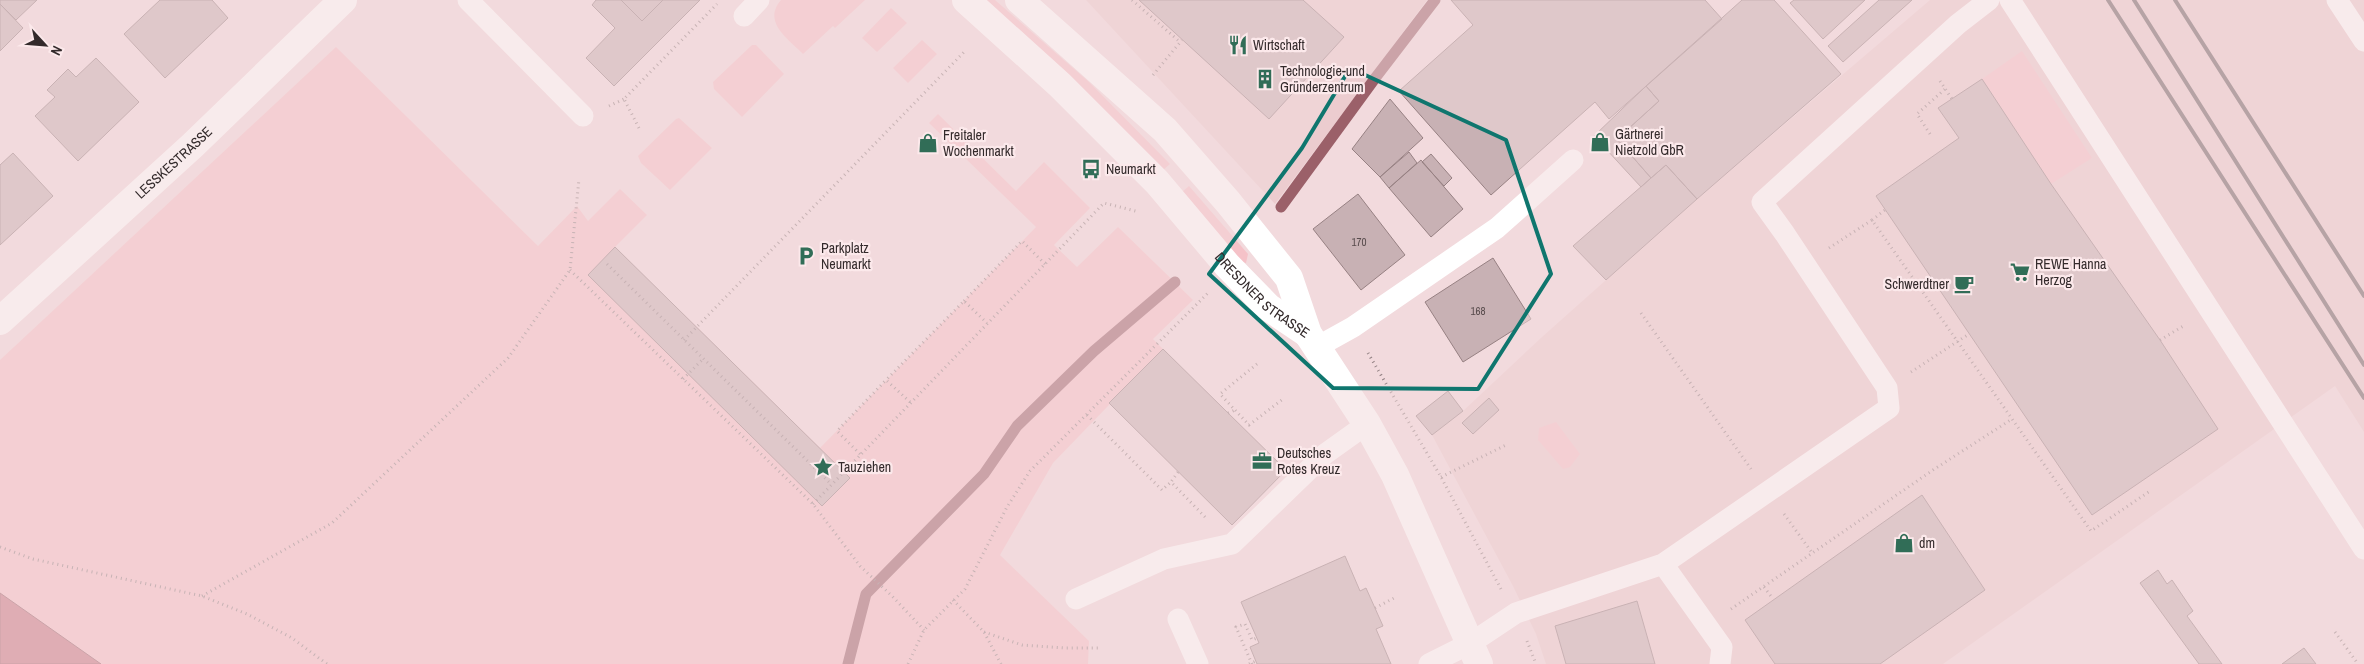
<svg xmlns="http://www.w3.org/2000/svg" width="2364" height="664" viewBox="0 0 2364 664" font-family="'Archivo Narrow',sans-serif">
	<rect width="100%" height="100%" fill="#f2dadd"/>
	<!-- built -->
	<path fill="#eccccf" d="M1086 0H1427L1275 204Z
		M1930 0H2364V432L2335 386 1943 664H1546L1536 634 1513 586 1432 435 1463 411 1542 337 1697 199Z"/>
	<!-- green -->
	<path fill="#f5c2c8" d="M781 0H865L835 28 833 26 803 54C788 39 762 22 781 0Z
		M976 0H995L1089 82 1170 164 1162 171Z
		M891 8 907 23 877 52 862 38Z
		M922 40 937 54 908 83 893 68Z
		M752 45H756L784 74 742 117 714 89 713 82Z
		M336 47 538 246 577 206 588 221 620 189 647 215 615 247 820 448 1036 227 929 123 938 114 1016 191 1044 162 1090 208 1054 245 1077 267 1118 227 1193 300 1153 339 1163 349 1053 463 1000 555 1089 641 1088 664H101L0 593V360Z
		M2022 51 2092 158 2051 184 1982 79Z
		M679 118 712 148 670 190 641 163 638 156 676 119Z
		M1189 186 1248 254 1246 263 1239 261 1182 192Z
		M1556 422 1580 454 1570 467 1563 469 1538 440 1539 428Z"/>
	<!-- water -->
	<path fill="#c87784" stroke="#9b6069" d="M0 593 101 664H0Z"/>
	<g fill="none" stroke-linecap="round" stroke-linejoin="round">
		<!-- stream -->
		<path stroke="#9b6069" stroke-width="11" d="M1281 207 1376 77 1435 0
			M848 664 866 594 984 474 1017 426 1094 351 1175 282"/>
	</g>
	<!-- building -->
	<path fill="#c8b1b4" stroke="#978183" d="M0 0H37L16 20 0 4Z
		M160 0H212L228 18 165 78 124 34Z
		M596 0H621L642 21 663 0H700L614 86 586 58 615 28 592 5Z
		M621 0H663L642 21Z
		M1139 0H1303L1344 37 1269 119Z
		M1451 0H1705L1722 19 1609 119 1595 102 1491 195 1399 91 1473 25Z
		M1742 0H1774L1841 74 1697 199 1666 165 1651 178 1617 139 1659 101 1646 86Z
		M1794 0H1865L1823 39 1790 3Z
		M1879 0H1912L1843 62 1828 46Z
		M0 4 23 28 0 51Z
		M96 58 139 102 78 161 35 116 55 97 47 90 68 69 76 77Z
		M1982 79 2051 184 2160 340 2218 429 2092 515 1876 196 1959 138 1938 108Z
		M1646 86 1659 101 1617 139 1651 178 1641 187 1594 136Z
		M1390 99 1423 138 1380 177 1352 149Z
		M1409 152 1417 163 1389 188 1380 177Z
		M13 153 53 196 0 245V165Z
		M1431 154 1452 178 1444 186 1422 162Z
		M1421 160 1463 209 1431 237 1389 188Z
		M1666 165 1697 199 1606 280 1573 246Z
		M1358 194 1405 255 1361 290 1313 229Z
		M615 247 850 478 822 506 588 275Z
		M1493 258 1531 319 1463 362 1425 302Z
		M1163 349 1286 470 1232 525 1109 403Z
		M1448 391 1463 411 1432 435 1416 416Z
		M1489 398 1499 410 1473 434 1462 423Z
		M1922 495 1985 590 1880 664H1775L1745 620Z
		M1345 556 1360 591 1366 588 1383 626 1376 629 1391 664H1257L1250 647 1259 643 1241 602Z
		M2158 570 2167 584 2172 580 2193 611 2187 616 2222 664H2199L2140 583Z
		M1637 601 1655 664H1566L1555 626Z
		M2304 648 2316 664H2282Z"/>
	<g fill="none" stroke-linecap="round" stroke-linejoin="round">
		<!-- path -->
		<path stroke="#938284" stroke-width="3" stroke-dasharray="1 4" stroke-linecap="butt" d="M1132 0 1180 42
			M1153 75 1182 40
			M1940 81 1952 99
			M609 106 624 99
			M639 128 624 99 717 4
			M1930 134 1917 114 1945 89
			M1872 220 1885 210
			M1829 248 1872 220 2091 531 2150 491
			M607 264 831 484
			M570 270 813 504 860 566 892 596 924 630
			M964 301 1022 241 1045 264
			M1641 313 1751 469
			M684 340 966 50
			M2160 340 2185 325
			M1368 353 1441 477 1501 589
			M1257 364 1220 394 1249 425 1283 399
			M1911 372 1969 334
			M683 379 703 359
			M910 402 886 380 964 301 987 323
			M1228 413 1235 410
			M1087 415 1162 490 1171 482
			M860 454 837 431 886 380
			M1178 472 1171 482 1207 519
			M1441 477 1506 445
			M813 504 1104 203 1139 212
			M1784 514 1813 554
			M0 547 33 559 202 596 247 614 292 638 327 664
			M1764 587 1773 599
			M202 596 332 523 508 358 570 270 579 179
			M953 600 984 632 1001 664
			M1375 608 1396 597
			M1731 609 1933 470 2012 419
			M984 632 1022 645 1065 648H1100
			M2335 632 2358 664
			M1527 641 1536 664
			M908 664 924 630 965 589 1007 507 1030 471 1209 292
			M1249 664 1256 661
			M1252 664 1236 627 1245 624 1252 640 1257 638"/>
		<!-- lane -->
		<path stroke="#fff" stroke-width="21" d="M468 0 583 116
			M2010 0 2364 549
			M2337 0 2364 41
			M744 16 759 0
			M1317 347 1353 327 1497 228 1573 160
			M1663 564 1889 408 1887 388 1785 234 1762 202 1958 24 1989 0
			M1076 599 1164 559 1232 544 1325 454 1367 424
			M1178 619 1198 664
			M1429 664 1471 643 1516 613 1663 564 1722 647 1720 664"/>
		<!-- street -->
		<path stroke="#fff" stroke-width="28" id="s1" d="M0 321 193 145 343 0"/>
		<!-- secondary -->
		<g stroke="#fff" stroke-width="28">
			<path id="s2" d="M966 0 1060 85 1157 182 1227 265 1268 307 1308 334"/>
			<path d="M1019 0 1165 130 1228 202 1289 278 1308 334 1367 424 1395 475 1479 664"/>
		</g>
		<!-- rail -->
		<path stroke="#6e6062" stroke-width="4" d="M2108 0 2364 398
			M2134 0 2364 365
			M2175 0 2364 296"/>
	</g>
	<!-- marked area -->
	<path d="M0 0H2364V664H0ZM1350 68 1506 140 1551 274 1478 389 1333 388 1209 274 1302 148Z" fill="#f2dadd" fill-opacity=".55" fill-rule="evenodd"/>
	<path fill="none" stroke="#0f766e" stroke-width="4" stroke-linejoin="round" d="M1350 68 1506 140 1551 274 1478 389 1333 388 1209 274 1302 148Z"/>
	<!-- icons -->
	<defs>
		<symbol id="restaurant-bare" viewBox="-9 -9 18 18"><path d="M-5-6h1v4h1v-4h1v4h1v-4h1v5L-1.5 .5V6h-2V.5L-5-1ZM5-6V6H3V1.5H1.5Q1.5-4 5-6Z" fill="#316d57" stroke="#fce9eb" stroke-width="2.5" paint-order="stroke"/></symbol>
		<symbol id="building-bare" viewBox="-9 -9 18 18"><path d="M-4-6H4V6H1V3H-1V6H-4ZM-2.5-4.3h1.7v1.8h-1.7ZM.8-4.3h1.7v1.8H.8ZM-2.5-1h1.7V.8h-1.7ZM.8-1h1.7V.8H.8Z" fill="#316d57" stroke="#fce9eb" stroke-width="2.5" paint-order="stroke"/></symbol>
		<symbol id="shop-bare" viewBox="-9 -9 18 18"><path d="M-5-2.5h2.3a2.7 3.5 0 0 1 5.4 0H5L5.5 6h-11ZM-1.5-2.5h3a1.5 2.3 0 0 0-3 0Z" fill="#316d57" stroke="#fce9eb" stroke-width="2.5" paint-order="stroke"/></symbol>
		<symbol id="bus-bare" viewBox="-9 -9 18 18"><path d="M-5-6H5V4H4V6H2V4H-2V6H-4V4H-5ZM-3.5-4V0h7V-4ZM-3.5 1.2v1.5H-2V1.2ZM2 1.2v1.5H3.5V1.2Z" fill="#316d57" stroke="#fce9eb" stroke-width="2.5" paint-order="stroke"/></symbol>
		<symbol id="parking-bare" viewBox="-9 -9 18 18"><path d="M-3.5-5.5H1a3.5 3.5 0 0 1 0 7H-1V5.5H-3.5ZM-1-3.4V-.6H.8a1.4 1.4 0 0 0 0-2.8Z" fill="#316d57" stroke="#fce9eb" stroke-width="2.5" paint-order="stroke"/></symbol>
		<symbol id="supermarket-bare" viewBox="-9 -9 18 18"><path d="M-6-5.5h2.5l.6 2H6L4.5 2H-2.5L-4.4-4H-6ZM-1.5 3.2a1.3 1.3 0 1 0 .1 0ZM3 3.2a1.3 1.3 0 1 0 .1 0Z" fill="#316d57" stroke="#fce9eb" stroke-width="2.5" paint-order="stroke"/></symbol>
		<symbol id="cafe-bare" viewBox="-9 -9 18 18"><path d="M-5.5-4.5H6V0H3Q3 3.5 0 3.5H-2.5Q-5.5 3.5-5.5 0ZM3-3.2v2h1.7v-2ZM-6 4.5H4V6H-6Z" fill="#316d57" stroke="#fce9eb" stroke-width="2.5" paint-order="stroke"/></symbol>
		<symbol id="office-bare" viewBox="-9 -9 18 18"><path d="M-6-3h4V-5.5h4V-3h4V5H-6ZM-1-4.5V-3h2v-1.5ZM-6 0V1H6V0Z" fill="#316d57" stroke="#fce9eb" stroke-width="2.5" paint-order="stroke"/></symbol>
		<symbol id="sight-bare" viewBox="-9 -9 18 18"><path d="M0-6L1.8-2.2L6-1.7L2.9 1.2L3.7 5.4L0 3.3L-3.7 5.4L-2.9 1.2L-6-1.7L-1.8-2.2Z" fill="#316d57" stroke="#fce9eb" stroke-width="2.5" paint-order="stroke"/></symbol>
	</defs>
	<g fill-rule="evenodd">
		<use href="#restaurant-bare" x="1224" y="31" width="28" height="28"/>
		<use href="#building-bare" x="1251" y="65" width="28" height="28"/>
		<use href="#shop-bare" x="1586" y="128" width="28" height="28"/>
		<use href="#shop-bare" x="914" y="129" width="28" height="28"/>
		<use href="#bus-bare" x="1077" y="155" width="28" height="28"/>
		<use href="#parking-bare" x="792" y="242" width="28" height="28"/>
		<use href="#supermarket-bare" x="2006" y="258" width="28" height="28"/>
		<use href="#cafe-bare" x="1950" y="270" width="28" height="28"/>
		<use href="#office-bare" x="1248" y="447" width="28" height="28"/>
		<use href="#sight-bare" x="809" y="453" width="28" height="28"/>
		<use href="#shop-bare" x="1890" y="529" width="28" height="28"/>
	</g>
	<g text-anchor="middle" dominant-baseline="central" stroke-width="4.5" stroke-linejoin="round" paint-order="stroke">
		<!-- number labels -->
		<g font-size="11" fill="#584c4d">
			<text x="1359" y="242">170</text>
			<text x="1478" y="311">168</text>
		</g>
		<!-- poi labels -->
		<g font-size="14" fill="#332a2b" stroke="#fce9eb" text-anchor="start">
			<text x="1253" y="45">Wirtschaft</text>
			<text x="1280" y="71">Technologie-und<tspan x="1280" dy="16">Gründerzentrum</tspan></text>
			<text x="1615" y="134">Gärtnerei<tspan x="1615" dy="16">Nietzold GbR</tspan></text>
			<text x="943" y="135">Freitaler<tspan x="943" dy="16">Wochenmarkt</tspan></text>
			<text x="1106" y="169">Neumarkt</text>
			<text x="821" y="248">Parkplatz<tspan x="821" dy="16">Neumarkt</tspan></text>
			<text x="2035" y="264">REWE Hanna<tspan x="2035" dy="16">Herzog</tspan></text>
			<text x="1949" y="284" text-anchor="end">Schwerdtner</text>
			<text x="1277" y="453">Deutsches<tspan x="1277" dy="16">Rotes Kreuz</tspan></text>
			<text x="838" y="467">Tauziehen</text>
			<text x="1919" y="543">dm</text>
		</g>
		<!-- street labels -->
		<g font-size="14" fill="#332a2b" stroke="#fce9eb">
			<text stroke="none"><textPath href="#s1" startOffset="235">LESSKESTRASSE</textPath></text>
			<text stroke="none"><textPath href="#s2" startOffset="419">DRESDNER STRASSE</textPath></text>
		</g>
	</g>
	<!-- north arrow -->
	<g transform="translate(45 45) rotate(116)" stroke="#fce9eb" stroke-width="4" paint-order="stroke">
	<path d="M0-4L9 19L0 12L-9 19Z" fill="#332a2b"/>
	<text y="-8" font-size="14" font-weight="bold" text-anchor="middle" fill="#332a2b">N</text>
	</g>
</svg>
